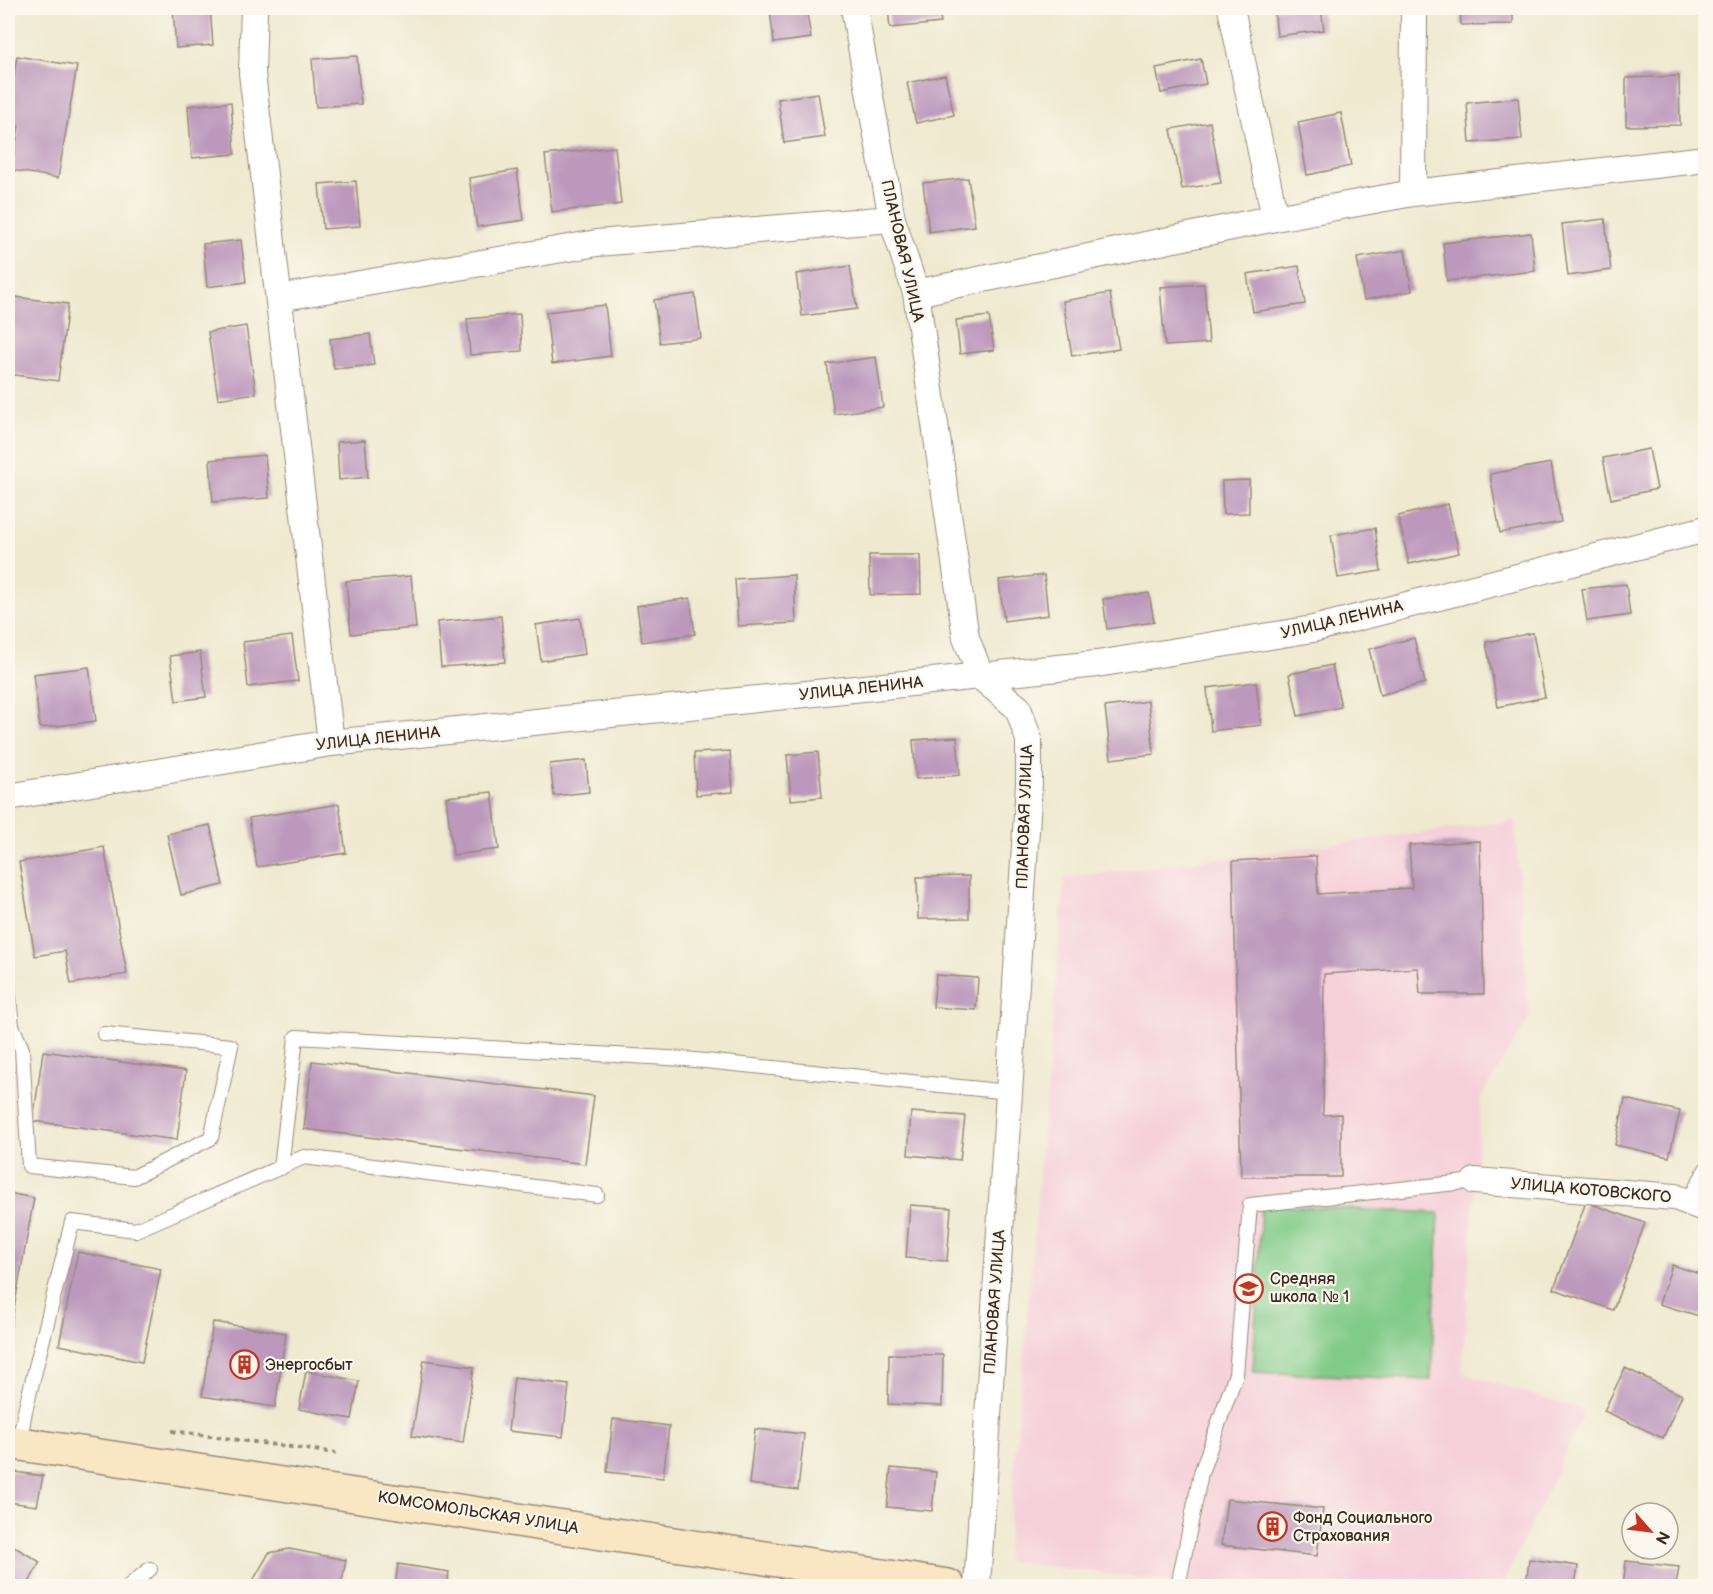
<svg xmlns="http://www.w3.org/2000/svg" width="1713" height="1594" viewBox="0 0 1713 1594" font-family="'Balsamiq Sans',sans-serif">
	<rect width="100%" height="100%" fill="#fbf7ec"/>
	<filter id="ink" filterUnits="userSpaceOnUse"><feTurbulence type="fractalNoise" baseFrequency=".0167" numOctaves="2"/><feDisplacementMap in="SourceGraphic" scale="12" xChannelSelector="R" yChannelSelector="G"/><feConvolveMatrix kernelMatrix="1 2 1 2 8 2 1 2 1" color-interpolation-filters="sRGB"/></filter>
	<filter id="wash" filterUnits="userSpaceOnUse"><feTurbulence type="fractalNoise" baseFrequency=".008" numOctaves="4" result="noise"/><feDisplacementMap in="SourceGraphic" scale="24" xChannelSelector="R" yChannelSelector="G"/><feGaussianBlur stdDeviation="1.35" result="paint"/><feColorMatrix in="noise" values="0 0 0 0 0 0 0 0 0 0 0 0 0 0 0 0 0 1.4 0 .05"/><feComposite in="paint" operator="in"/></filter>
	<g filter="url(#wash)">
		<rect width="100%" height="100%" fill="#efe9cf"/>
		<!-- built -->
		<path fill="#f5cfd9" d="M1515 821 1529 1019 1481 1097 1462 1373 1585 1411 1502 1586H1206L1006 1561 1065 878Z"/>
		<!-- green -->
		<path fill="#81cb88" stroke="#5e7a53" stroke-width="1.5" d="M1261 1205 1439 1213 1431 1380 1253 1372Z"/>
		<g id="blocks">
			<!-- building -->
			<path fill="#bb98bc" d="M173 8H210L213 45 176 48Z
				M788 8H806L811 38 774 43 770 10Z
				M888 8H939L941 23 890 28Z
				M1120 8H1146L1121 14Z
				M1274 8H1321L1324 30 1277 36Z
				M1460 8H1513V24L1461 25Z
				M17 56 77 66 58 178 11 170 19 126 8 124V112Z
				M357 56 361 104 316 107 312 59Z
				M1201 59 1206 84 1161 93 1156 68Z
				M945 75 954 115 916 123 907 83Z
				M1679 76 1680 125 1626 126V78Z
				M818 93 825 137 784 143 778 99Z
				M1518 98 1522 139 1470 143 1467 103Z
				M231 102 235 154 192 158 188 106Z
				M1341 113 1351 166 1307 175 1298 122Z
				M1210 122 1221 183 1182 189 1171 129Z
				M615 147 621 204 552 212 545 155Z
				M517 170 524 220 477 227 469 178Z
				M968 178 975 226 929 232 923 183Z
				M356 181 360 226 323 229 319 184Z
				M1605 219 1611 270 1568 276 1562 224Z
				M1531 233 1535 271 1447 281 1443 243Z
				M241 240 246 282 207 287 203 244Z
				M1405 250 1412 291 1364 300 1357 258Z
				M850 266 857 309 802 316 796 274Z
				M1299 266 1305 304 1253 312 1247 274Z
				M1204 284 1209 343 1165 346 1160 287Z
				M1110 293 1119 349 1072 356 1063 301Z
				M695 294 701 338 660 343 654 300Z
				M8 296 68 304 58 381 8 374Z
				M605 305 611 356 552 364 546 312Z
				M520 314 522 351 470 355 467 319Z
				M989 316 994 350 960 354 956 320Z
				M246 326 256 393 218 399 208 332Z
				M370 334 374 365 334 369 330 339Z
				M876 357 883 407 834 414 827 364Z
				M365 440 368 477 339 480 337 442Z
				M1649 449 1657 489 1611 499 1603 458Z
				M265 455 269 498 213 502 210 460Z
				M1551 463 1561 522 1500 533 1490 474Z
				M1249 480V513L1223 514 1222 481Z
				M1448 504 1459 553 1409 564 1398 516Z
				M1375 528 1381 571 1338 578 1331 535Z
				M869 555H920L921 594 870 595Z
				M794 575 796 623 738 626 735 579Z
				M1044 575 1048 615 1004 621 999 580Z
				M411 576 416 628 351 634 346 581Z
				M1626 584 1630 615 1587 621 1582 589Z
				M1149 593 1154 622 1107 629 1103 599Z
				M690 598 695 634 642 642 637 606Z
				M501 616 505 662 441 667 437 622Z
				M580 618 585 654 541 661 536 625Z
				M1533 633 1545 697 1498 707 1486 642Z
				M292 636 298 681 248 687 243 642Z
				M1414 638 1425 683 1380 695 1369 649Z
				M200 652 206 697 176 701 170 656Z
				M1332 665 1341 707 1298 716 1289 674Z
				M89 667 96 721 40 728 33 674Z
				M1256 682 1261 725 1211 731 1207 688Z
				M1148 701 1154 754 1111 759 1105 707Z
				M957 737 960 775 916 779 913 740Z
				M730 751 733 792 696 795 694 753Z
				M818 752 822 797 791 800 787 755Z
				M586 760 589 792 554 796 550 764Z
				M492 792 499 849 453 855 446 797Z
				M339 804 346 853 257 867 249 818Z
				M210 825 223 885 181 895 167 834Z
				M1480 841 1484 994H1420L1418 968 1324 974 1323 1115 1341 1114V1177H1241L1233 861 1316 856 1318 894 1412 888 1409 845Z
				M104 847 127 974 71 984 65 951 35 956 19 862Z
				M969 876V918L918 919 917 877Z
				M936 975 978 978 976 1010 933 1007Z
				M43 1051 186 1071 177 1140 33 1121Z
				M312 1061 594 1096 585 1164 304 1129Z
				M1625 1099 1680 1111 1669 1157 1615 1145Z
				M911 1112 965 1116 960 1160 908 1155Z
				M8 1193 34 1198 9 1336H8Z
				M1586 1202 1645 1223 1613 1310 1554 1289Z
				M910 1205 951 1208 947 1261 906 1258Z
				M78 1252 161 1269 142 1362 59 1345Z
				M1672 1265 1706 1276V1318L1659 1304Z
				M213 1322 286 1333 275 1407 202 1396Z
				M889 1354 943 1355 942 1406 888 1404Z
				M424 1360 474 1367 463 1443 412 1436Z
				M1625 1368 1682 1395 1663 1438 1604 1411Z
				M306 1371 359 1381 352 1419 299 1409Z
				M514 1378 569 1385 563 1437 508 1431Z
				M613 1419 669 1426 663 1478 607 1472Z
				M755 1429 804 1434 798 1490 749 1484Z
				M891 1468 936 1472 932 1511 887 1507Z
				M8 1471 43 1476 37 1506 8 1502Z
				M1227 1499 1323 1509 1317 1556 1221 1545Z
				M8 1543 40 1562 27 1586H8Z
				M289 1549 346 1560 341 1586H253L254 1579 269 1553Z
				M1529 1559 1578 1566 1575 1586H1526Z
				M1626 1561 1679 1567 1676 1586H1623Z
				M398 1564 449 1572 447 1586H395Z"/>
		</g>
	</g>
	<g filter="url(#ink)">
		<use href="#blocks" fill-opacity="0" stroke="#958a76" stroke-width="1.5"/>
		<g fill="none" stroke-linecap="round" stroke-linejoin="round">
			<defs>
				<path id="lane" d="M8 988 12 1026 22 1049 29 1166 134 1177 211 1138 231 1046 104 1034
					M281 1168 296 1037 685 1059 1009 1092
					M1688 1202 1706 1169
					M19 1444 25 1411 72 1222 136 1230 304 1157 597 1195
					M129 1586 150 1569
					M1178 1586 1201 1473 1236 1374 1250 1205 1475 1181"/>
				<path id="street" d="M254 8 252 73 331 743
					M854 8 892 219 916 293 966 638 981 677 1018 708 1029 740V784L977 1586
					M1231 8 1275 218
					M1413 193 1414 8
					M916 293 1275 218 1413 193 1706 159
					M279 298 597 243 892 219
					M8 797 331 743 1097 664 1313 629 1706 529
					M1475 1181 1675 1197 1706 1209"/>
				<path id="secondary" d="M8 1442 948 1586"/>
			</defs>
			<!-- lane casing -->
			<use href="#lane" stroke="#958a76" stroke-width="16"/>
			<!-- street casing -->
			<use href="#street" stroke="#958a76" stroke-width="28"/>
			<!-- secondary casing -->
			<use href="#secondary" stroke="#958a76" stroke-width="36"/>
			<!-- path -->
			<path stroke="#958a76" stroke-width="4" stroke-dasharray="4.5 4.5" stroke-linecap="butt" d="M172 1431 336 1453"/>
			<!-- lane -->
			<use href="#lane" stroke="#fff" stroke-width="14"/>
			<!-- street -->
			<use href="#street" stroke="#fff" stroke-width="26"/>
			<!-- secondary -->
			<use href="#secondary" stroke="#f9e7c3" stroke-width="33"/>
		</g>
	</g>
	<!-- icons -->
	<defs>
		<symbol id="school-ring" viewBox="-11 -11 22 22"><circle r="9.5" fill="#fbf7ec" stroke="#c8321e" stroke-width="1.5"/><path d="M0-5L7-2L0 1L-7-2ZM-4 1L0 2.5L4 1V4Q0 6-4 4Z" fill="#c8321e"/></symbol>
		<symbol id="building-ring" viewBox="-11 -11 22 22"><circle r="9.5" fill="#fbf7ec" stroke="#c8321e" stroke-width="1.5"/><path d="M-4-6H4V6H1V3H-1V6H-4ZM-2.5-4.3h1.7v1.8h-1.7ZM.8-4.3h1.7v1.8H.8ZM-2.5-1h1.7V.8h-1.7ZM.8-1h1.7V.8H.8Z" fill="#c8321e"/></symbol>
	</defs>
	<g fill-rule="evenodd">
		<use href="#school-ring" x="1232" y="1272" width="33" height="33"/>
		<use href="#building-ring" x="228" y="1348" width="33" height="33"/>
		<use href="#building-ring" x="1256" y="1510" width="33" height="33"/>
	</g>
	<g text-anchor="middle" dominant-baseline="central" stroke-width="4.5" stroke-linejoin="round" paint-order="stroke">
		<!-- street labels -->
		<g font-size="16" fill="#3b2a1e" stroke="#fbf7ec">
			<text transform="translate(902 251) rotate(77)">ПЛАНОВАЯ УЛИЦА</text>
			<text transform="translate(1342 620) rotate(-13)">УЛИЦА ЛЕНИНА</text>
			<text transform="translate(861 689) rotate(-6)">УЛИЦА ЛЕНИНА</text>
			<text transform="translate(378 739) rotate(-6)">УЛИЦА ЛЕНИНА</text>
			<text transform="translate(1025 817) rotate(-88)">ПЛАНОВАЯ УЛИЦА</text>
			<text transform="translate(1591 1191) rotate(5)">УЛИЦА КОТОВСКОГО</text>
			<text transform="translate(995 1302) rotate(-86)">ПЛАНОВАЯ УЛИЦА</text>
			<text transform="translate(478 1513) rotate(9)">КОМСОМОЛЬСКАЯ УЛИЦА</text>
		</g>
		<!-- poi labels -->
		<g font-size="16" fill="#3b2a1e" stroke="#fbf7ec" text-anchor="start">
			<text x="1270" y="1279">Средняя<tspan x="1270" dy="18">школа № 1</tspan></text>
			<text x="265" y="1365">Энергосбыт</text>
			<text x="1293" y="1518">Фонд Социального<tspan x="1293" dy="18">Страхования</tspan></text>
		</g>
	</g>
	<!-- margin -->
	<rect width="1713" height="1594" fill="none" stroke="#fbf7ec" stroke-width="30"/>
	<!-- north arrow -->
	<g transform="translate(1650 1531) rotate(118)"><circle r="28" fill="#fbf7ec" stroke="#aea59a" stroke-width="1.5"/>
	<path d="M0-4.5L10 22L0 15L-10 22Z" fill="#c8321e"/>
	<text y="-9" font-size="16" font-weight="bold" text-anchor="middle" fill="#3b2a1e">N</text>
	</g>
</svg>
